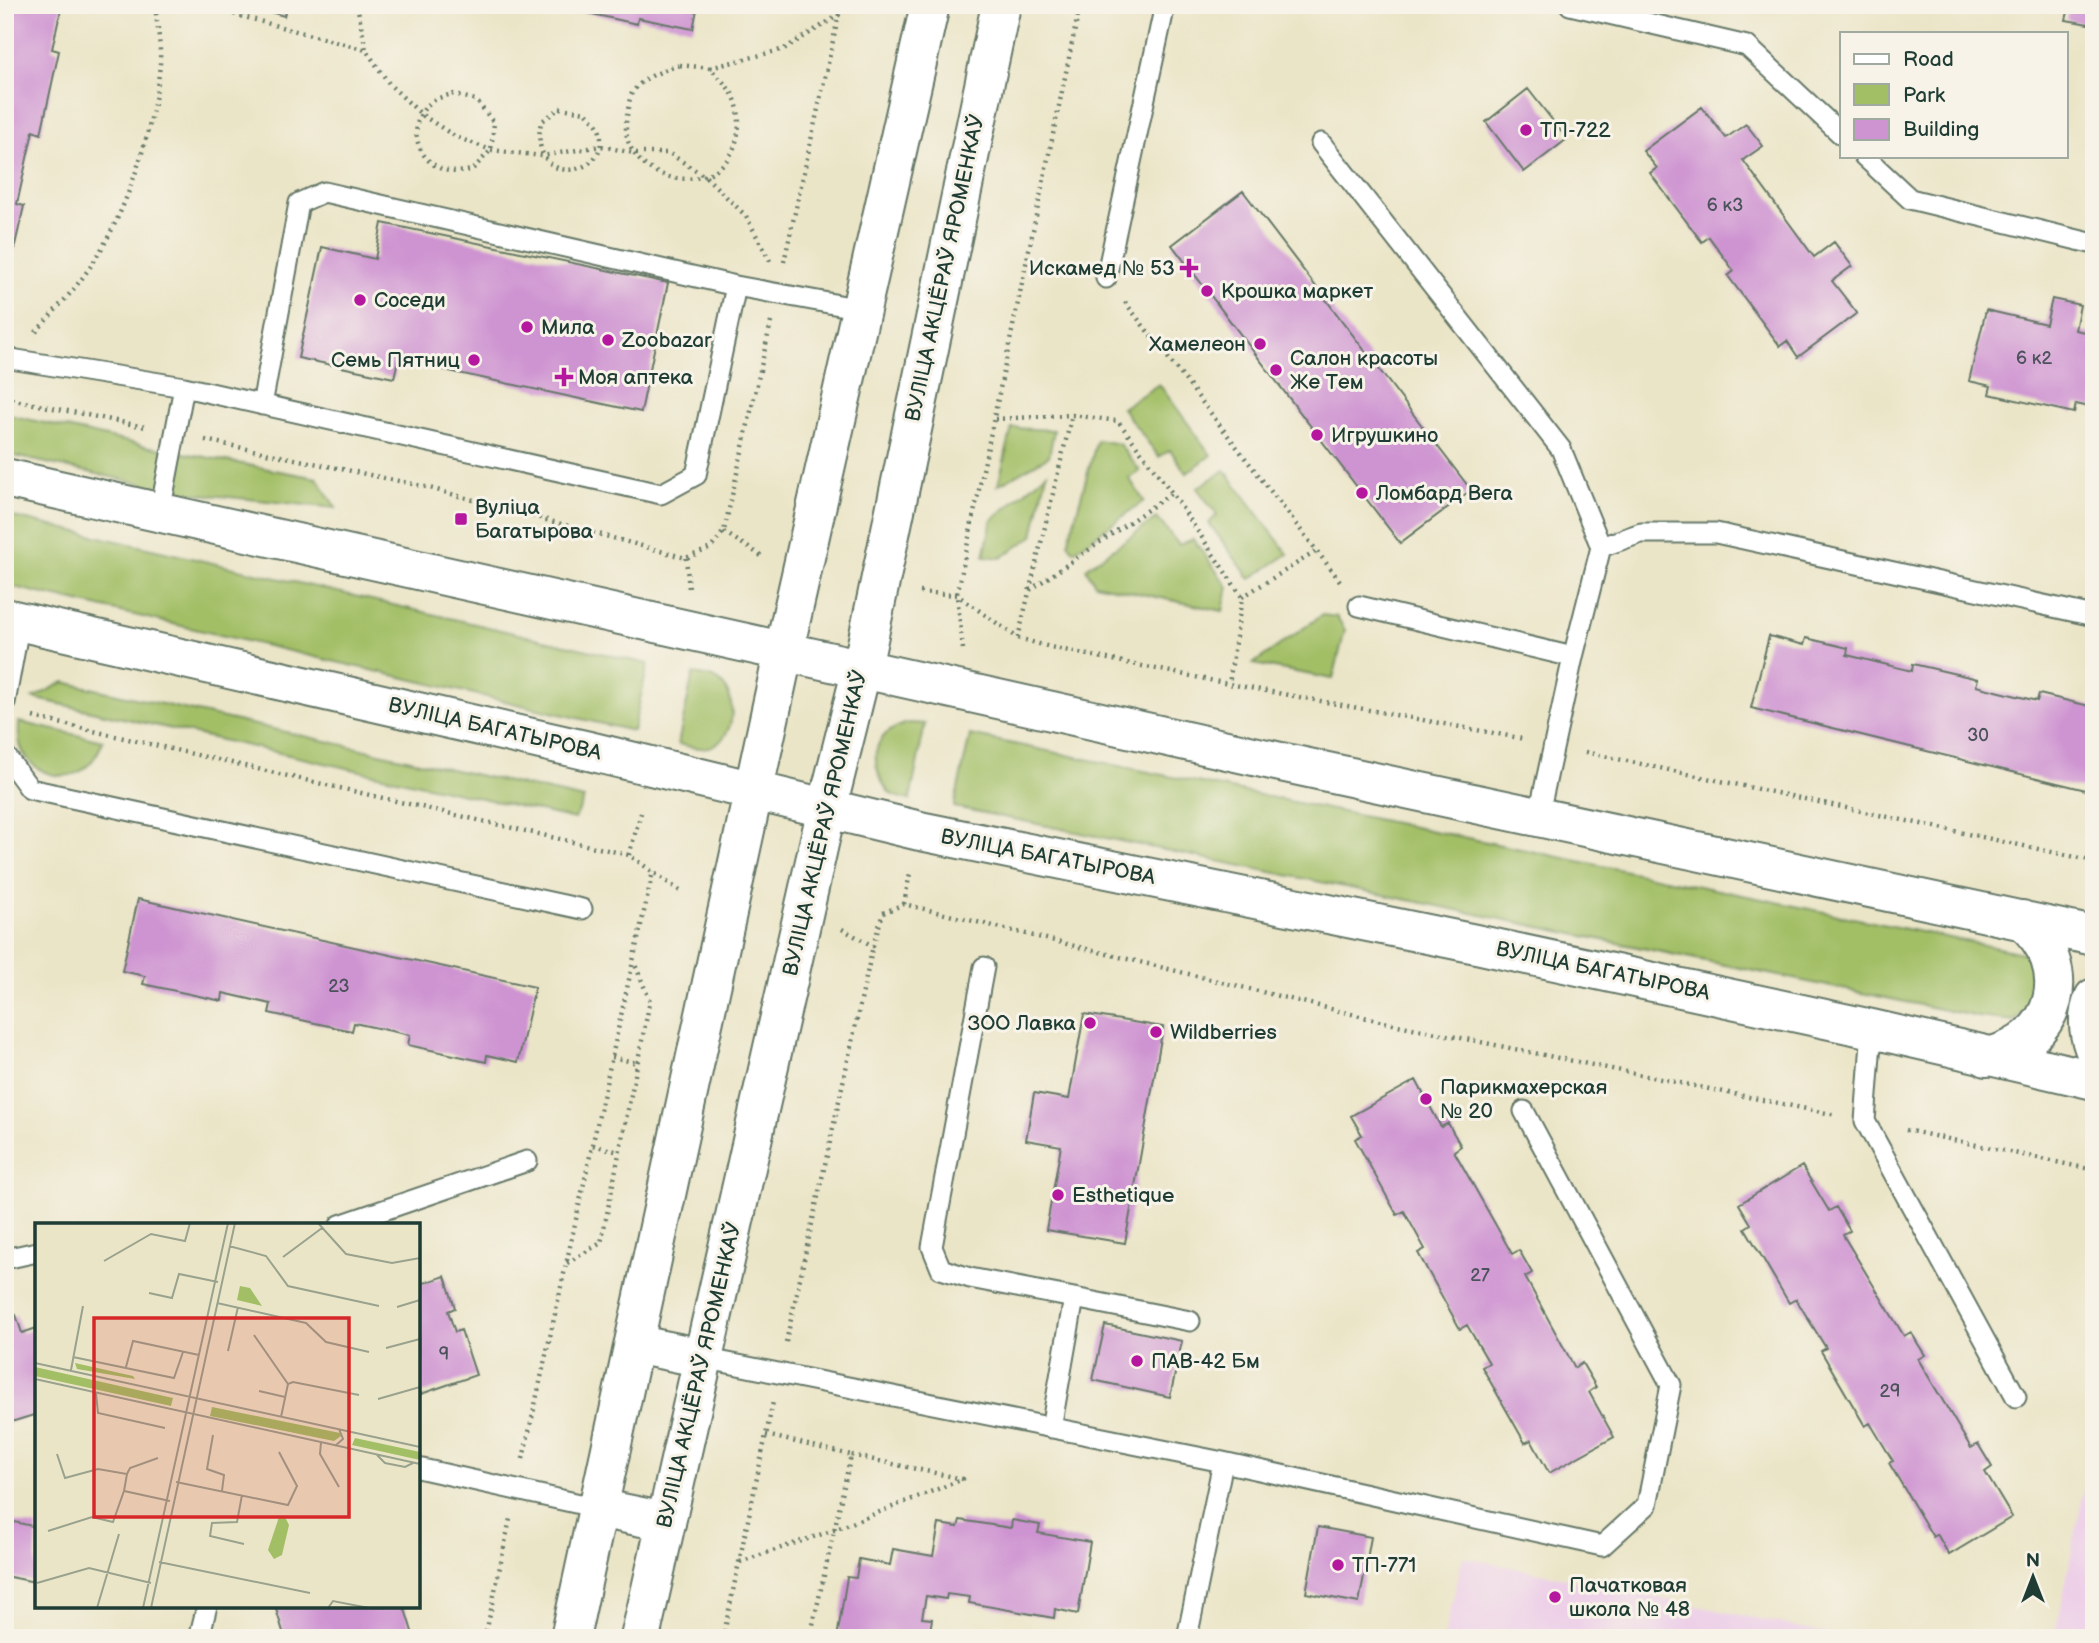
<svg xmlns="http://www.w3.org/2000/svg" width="2099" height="1643" viewBox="0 0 2099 1643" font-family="'Balsamiq Sans',sans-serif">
	<rect width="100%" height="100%" fill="#f7f3e8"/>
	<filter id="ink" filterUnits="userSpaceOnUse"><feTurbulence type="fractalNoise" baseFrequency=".0143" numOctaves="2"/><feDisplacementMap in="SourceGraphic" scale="14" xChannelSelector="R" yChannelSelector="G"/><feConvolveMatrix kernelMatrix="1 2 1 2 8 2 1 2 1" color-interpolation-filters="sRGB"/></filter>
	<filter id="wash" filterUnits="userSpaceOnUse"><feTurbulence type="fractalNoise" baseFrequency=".00686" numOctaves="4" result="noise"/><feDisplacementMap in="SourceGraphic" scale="28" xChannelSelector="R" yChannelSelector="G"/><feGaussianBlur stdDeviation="1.57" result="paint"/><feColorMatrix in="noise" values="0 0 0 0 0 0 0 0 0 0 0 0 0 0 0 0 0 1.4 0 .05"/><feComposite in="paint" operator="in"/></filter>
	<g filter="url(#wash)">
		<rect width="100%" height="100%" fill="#ebe5c8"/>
		<!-- built -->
		<path fill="#edd0e8" d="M2094 1437V1638H2055Z
			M1463 1557 1850 1638H1444Z"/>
		<!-- green -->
		<path fill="#a3bf66" stroke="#617e4d" stroke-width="2" d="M1159 384 1211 455 1187 473 1170 450 1159 457 1122 408Z
			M5 414 146 446 317 478 336 508 180 492 5 454Z
			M1012 428 1054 430 1049 456 998 485Z
			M1097 440 1119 444 1140 471 1129 478 1144 501 1074 551 1068 543Z
			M1225 470 1288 554 1250 579 1209 523 1217 515 1197 488Z
			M1047 473 1033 536 1001 558 984 556 992 520Z
			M5 515 648 664 633 731 5 585Z
			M1157 518 1179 545 1193 539 1228 587 1223 611 1095 584 1086 568Z
			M1322 615 1337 617 1345 630 1333 679 1253 664Z
			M693 674C701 675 712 676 719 681 736 694 737 732 716 744 704 751 691 747 678 744Z
			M64 682 584 799 575 819 33 698Z
			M19 722 103 741C98 753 93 763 81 771 59 784 26 769 20 744 18 738 19 729 19 722Z
			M909 723 925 724 910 800C905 799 898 798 893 795 887 792 883 784 880 777 869 749 880 730 909 723Z
			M970 735 2027 954 2040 975 2033 1003 2014 1021 1979 1017 954 807Z"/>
		<g id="blocks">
			<!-- building -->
			<path fill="#ce93d1" d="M5 5H62L52 49 59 51 41 134 33 131 17 204 24 206 6 284Z
				M246 5H287L284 16Z
				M552 5H698L693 29 638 18 637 24Z
				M2044 5H2094V25L2066 20 2068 12Z
				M1528 89 1567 139 1524 172 1486 122Z
				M1702 107 1726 138 1746 124 1763 146 1743 160 1814 257 1834 242 1852 266 1832 281 1857 313 1798 357 1787 341 1780 346 1728 276 1734 271 1709 237 1702 242 1650 173 1657 168 1643 151Z
				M1243 191 1471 490 1400 543 1172 245Z
				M382 223 668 283 641 412 398 360 394 378 298 358 322 247 375 259Z
				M2052 299 2080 305 2075 330 2094 334V408L2076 404 2074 413 1989 394 1991 386 1969 381 1986 310 2046 324Z
				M1769 636 1804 645 1806 638 1848 648 1847 655 1912 671 1913 664 1978 679 1976 686 2037 701 2039 694 2094 707V792L1751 708Z
				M138 899 535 987 518 1062 487 1055 486 1062 408 1045 410 1035 354 1023 352 1031 269 1013 271 1004 223 993 222 1001 143 984 145 976 122 971Z
				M1084 1014 1163 1027 1125 1243 1046 1230 1061 1146 1026 1140 1034 1093 1069 1099Z
				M1416 1080 1441 1127 1448 1123 1454 1134 1461 1146 1454 1151 1512 1254 1519 1250 1532 1273 1525 1277 1575 1368 1582 1363 1596 1387 1589 1392 1614 1437 1549 1473 1531 1440 1525 1443 1482 1367 1489 1363 1467 1325 1460 1329 1418 1253 1425 1249 1404 1211 1397 1215 1355 1139 1362 1135 1351 1116Z
				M1802 1166 1829 1211 1836 1207 1850 1231 1843 1235 1904 1336 1911 1332 1918 1344 1925 1355 1918 1359 1971 1448 1978 1444 1992 1467 1985 1472 2012 1517 1949 1555 1937 1534 1933 1537 1889 1463 1893 1461 1870 1423 1865 1426 1821 1351 1826 1348 1796 1299 1789 1303 1745 1228 1751 1224 1739 1204Z
				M445 1276 455 1308 448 1311 455 1332 461 1330 476 1375 418 1395V1285Z
				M16 1315 22 1333 37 1328V1414L5 1424V1319Z
				M1105 1325 1182 1341 1170 1397 1093 1380Z
				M5 1520 37 1527 35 1582 5 1576Z
				M960 1520 1011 1528 1012 1520 1040 1525 1038 1533 1090 1542 1078 1614 1055 1609 1054 1618 969 1603 970 1597 947 1594 946 1599 926 1596 922 1618 932 1619 929 1638H837L847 1577 856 1578 859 1559 890 1565 893 1549 933 1556 939 1524 958 1527Z
				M1318 1527 1371 1537 1359 1603 1306 1593Z
				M275 1606H404L414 1638H285Z"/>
		</g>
	</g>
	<g filter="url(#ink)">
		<use href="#blocks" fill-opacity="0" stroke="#667868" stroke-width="2"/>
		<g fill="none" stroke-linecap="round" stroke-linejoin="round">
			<defs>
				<path id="service" d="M1570 5 1747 46 1842 135
					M1321 143 1561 449 1601 547
					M1864 156 1910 199 2094 244
					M1106 278 1165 5
					M5 358 184 387 661 494 696 475 736 286
					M262 405 299 203 324 192 736 286 861 309
					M160 512 184 387
					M1359 606 1573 657
					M5 703 20 621
					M5 755 30 789 582 909
					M1538 818 1573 657 1601 547 1641 533H1716L2094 616
					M984 967 932 1247 941 1269 970 1278 1074 1298 1051 1428
					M1872 1029 1865 1121 2016 1397
					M340 1225 527 1161
					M5 1259 37 1252
					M1074 1298 1190 1321
					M703 1358 1223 1462 1602 1546 1647 1505 1671 1385 1524 1111
					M418 1468 598 1508
					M199 1638 207 1606
					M1187 1638 1223 1462"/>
				<path id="minor" d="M634 1344 703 1358
					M598 1508 666 1522"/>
				<path id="tertiary" d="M5 478 1276 761 2094 936
					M5 618 589 751 920 831 1476 944 1872 1029 2094 1080
					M2094 998C2087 1014 2088 1032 2094 1048
					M1987 1057C2059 1042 2077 966 2022 920
					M570 1638 784 650 930 5
					M640 1638 827 808 862 668 1001 5"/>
			</defs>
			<!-- service casing -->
			<use href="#service" stroke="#667868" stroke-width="23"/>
			<!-- minor casing -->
			<use href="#minor" stroke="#667868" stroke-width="42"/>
			<!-- tertiary casing -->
			<use href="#tertiary" stroke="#667868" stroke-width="42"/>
			<!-- path -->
			<path stroke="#667868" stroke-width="4.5" stroke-dasharray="2 5" stroke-linecap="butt" d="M200 5 366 50
				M357 5 366 50 390 85 422 115 456 137 491 150 542 156 601 146 633 153H669L706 177 746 216 770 261
				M680 65 710 68C717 76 725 83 731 92 739 103 740 121 738 133 727 207 614 184 627 116 628 110 629 101 631 95 641 77 662 71 680 65Z
				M710 68 784 49 839 15
				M452 94 476 100 494 123 491 150 472 170C465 171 456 173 449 171 417 165 404 124 431 102 436 98 446 96 452 94Z
				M560 108 586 112C590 117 597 123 599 129 615 176 527 193 541 122Z
				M784 262 841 5
				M1125 302 1340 581
				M36 332C54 311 73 292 88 270 126 217 154 129 160 64 161 45 157 24 155 5
				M5 398 145 427
				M995 419 1072 415 1118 421 1172 493 1242 597 1229 684
				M205 440 422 486 686 558 711 548 724 531 771 322
				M724 532 763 557
				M686 558 689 589
				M1030 590 1172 493
				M920 592 957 595 1018 638 1050 647 1229 684 1525 739
				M1242 597 1317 551
				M1018 638 1072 415
				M963 649 957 595 1080 5
				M33 717 629 855 680 891
				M1585 752 2094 861
				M629 855 641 813
				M904 904 910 873
				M842 929 873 946 883 913 904 904 1388 1023 1836 1115
				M612 1057 637 1063
				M1906 1130 2094 1170
				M593 1145 619 1152
				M567 1263 601 1243 650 1001 634 962
				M786 1342 873 946
				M766 1435 851 1455 810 1638
				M523 1459 653 871
				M740 1562 834 1530 963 1479 851 1455
				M485 1638 510 1519
				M723 1638 773 1402"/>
			<!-- service -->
			<use href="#service" stroke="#fff" stroke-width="19"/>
			<!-- minor -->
			<use href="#minor" stroke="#fff" stroke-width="38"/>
			<!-- tertiary -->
			<use href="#tertiary" stroke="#fff" stroke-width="38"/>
		</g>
	</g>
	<!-- markers -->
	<g fill="#b5179e" stroke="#f7f3e8" stroke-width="2.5">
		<circle cx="1526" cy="130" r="7"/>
		<path d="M1185.5 257.5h7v7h7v7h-7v7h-7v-7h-7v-7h7z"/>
		<circle cx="1207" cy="291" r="7"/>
		<circle cx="360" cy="300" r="7"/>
		<circle cx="527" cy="327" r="7"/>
		<circle cx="608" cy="340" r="7"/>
		<circle cx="1260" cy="344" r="7"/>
		<circle cx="474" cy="360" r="7"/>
		<circle cx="1276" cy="370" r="7"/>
		<path d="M560.5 366.5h7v7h7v7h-7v7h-7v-7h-7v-7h7z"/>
		<circle cx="1317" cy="435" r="7"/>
		<circle cx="1362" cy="493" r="7"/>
		<rect x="454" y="512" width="14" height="14" rx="3.5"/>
		<circle cx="1090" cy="1023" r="7"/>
		<circle cx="1156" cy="1032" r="7"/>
		<circle cx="1426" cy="1099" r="7"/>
		<circle cx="1058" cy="1195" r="7"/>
		<circle cx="1137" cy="1361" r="7"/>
		<circle cx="1338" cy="1565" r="7"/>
		<circle cx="1555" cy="1597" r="7"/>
	</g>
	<g text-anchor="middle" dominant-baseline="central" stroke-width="6" stroke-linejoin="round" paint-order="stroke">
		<!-- number labels -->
		<g font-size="18" fill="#4b525b">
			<text x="1725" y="205">6 к3</text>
			<text x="2034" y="358">6 к2</text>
			<text x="1978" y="735">30</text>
			<text x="339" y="986">23</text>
			<text x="1480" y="1275">27</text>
			<text x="444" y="1354">9</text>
			<text x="1890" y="1391">29</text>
		</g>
		<!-- poi labels -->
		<g font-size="21" fill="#1f3d34" stroke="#f7f3e8" text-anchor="start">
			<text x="1540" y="130">ТП-722</text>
			<text x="1175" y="268" text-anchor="end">Искамед № 53</text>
			<text x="1221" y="291">Крошка маркет</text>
			<text x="374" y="300">Соседи</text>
			<text x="541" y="327">Мила</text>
			<text x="622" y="340">Zoobazar</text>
			<text x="1246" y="344" text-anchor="end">Хамелеон</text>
			<text x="1290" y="358">Салон красоты<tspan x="1290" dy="24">Же Тем</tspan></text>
			<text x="460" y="360" text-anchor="end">Семь Пятниц</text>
			<text x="578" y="377">Моя аптека</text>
			<text x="1331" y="435">Игрушкино</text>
			<text x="1376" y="493">Ломбард Вега</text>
			<text x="475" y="507">Вуліца<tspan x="475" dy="24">Багатырова</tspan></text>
			<text x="1076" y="1023" text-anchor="end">ЗОО Лавка</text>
			<text x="1170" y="1032">Wildberries</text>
			<text x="1440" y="1087">Парикмахерская<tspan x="1440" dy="24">№ 20</tspan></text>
			<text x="1072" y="1195">Esthetique</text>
			<text x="1151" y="1361">ПАВ-42 Бм</text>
			<text x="1352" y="1565">ТП-771</text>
			<text x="1569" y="1585">Пачатковая<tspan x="1569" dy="24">школа № 48</tspan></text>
		</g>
		<!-- street labels -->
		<g font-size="21" fill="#1f3d34" stroke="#f7f3e8">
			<text transform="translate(945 268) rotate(-78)">ВУЛІЦА АКЦЁРАЎ ЯРОМЕНКАЎ</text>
			<text transform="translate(495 729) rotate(13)">ВУЛІЦА БАГАТЫРОВА</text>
			<text transform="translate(825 823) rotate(-77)">ВУЛІЦА АКЦЁРАЎ ЯРОМЕНКАЎ</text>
			<text transform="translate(1048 857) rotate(11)">ВУЛІЦА БАГАТЫРОВА</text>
			<text transform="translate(1603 971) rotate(12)">ВУЛІЦА БАГАТЫРОВА</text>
			<text transform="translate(699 1375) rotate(-77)">ВУЛІЦА АКЦЁРАЎ ЯРОМЕНКАЎ</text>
		</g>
	</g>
	<!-- overview -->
	<g transform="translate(35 1223)">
		<rect width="385" height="385" fill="#ebe5c8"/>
		<path d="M205 63 215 65 227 83 202 77ZM40 140 98 153 100 156 42 146ZM0 144 138 175 136 183 0 153ZM177 184 305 210 306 213 299 218 175 193ZM320 215 385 229V237L317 222ZM244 294H250L254 302 247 332 239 336 233 327Z" fill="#a3bf66"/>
		<path fill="none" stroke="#99a28d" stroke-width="2" d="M283 0 311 31 357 40 385 35M194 23 231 33 253 63 344 83M248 34 287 5M69 38 116 11 150 18 155 0M114 70 137 75 144 51 183 59M182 80 271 100 291 119 334 129M362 84 385 77M219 112 253 161M351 125 385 116M193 128 203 84M38 134 139 155 148 129M0 140 385 224M91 144 98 118 164 132M36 147 48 83M0 156 385 241M224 168 250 174M61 170 63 190 130 205M343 176 385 164M246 194 253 161 258 159 324 172M178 212 172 246 189 252 187 268M286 219 285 231 304 264M300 223 308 216 304 206M22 231 30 255 63 246 92 251 89 268M342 232 350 240 370 244 378 240M92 251 95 245 123 235M141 259 253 282 262 263 244 229M207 272 202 299 177 300 175 313 209 321M13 308 57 294 78 299 89 268 135 278M124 339 275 370M2 360 54 345 116 360M62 385 84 311M108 385 193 0M116 385 200 0M293 385 298 378 334 385"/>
		<path fill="#d62828" fill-opacity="0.15" stroke="#d62828" stroke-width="3.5" d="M59 95H314V294H59Z"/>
		<rect width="385" height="385" fill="none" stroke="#1f3d34" stroke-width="3.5"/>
	</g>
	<!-- margin -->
	<rect width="2099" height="1643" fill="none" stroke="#f7f3e8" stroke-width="28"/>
	<!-- legend -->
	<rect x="1840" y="32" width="228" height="126" fill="#f7f3e8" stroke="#a1aaa0" stroke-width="2"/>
	<rect x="1854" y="54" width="35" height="10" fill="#ffffff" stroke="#a1aaa0" stroke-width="2"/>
	<text x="1903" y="66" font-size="21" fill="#1f3d34">Road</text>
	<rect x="1854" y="84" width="35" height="21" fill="#a3bf66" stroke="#a1aaa0" stroke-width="2"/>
	<text x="1903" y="102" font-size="21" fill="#1f3d34">Park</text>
	<rect x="1854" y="119" width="35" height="21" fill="#ce93d1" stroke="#a1aaa0" stroke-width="2"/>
	<text x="1903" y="136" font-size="21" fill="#1f3d34">Building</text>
	<!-- north arrow -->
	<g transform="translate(2033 1577)" stroke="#f7f3e8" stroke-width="5" paint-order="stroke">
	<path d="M0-5L12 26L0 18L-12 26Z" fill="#1f3d34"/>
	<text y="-10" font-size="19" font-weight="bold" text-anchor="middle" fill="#1f3d34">N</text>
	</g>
</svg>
